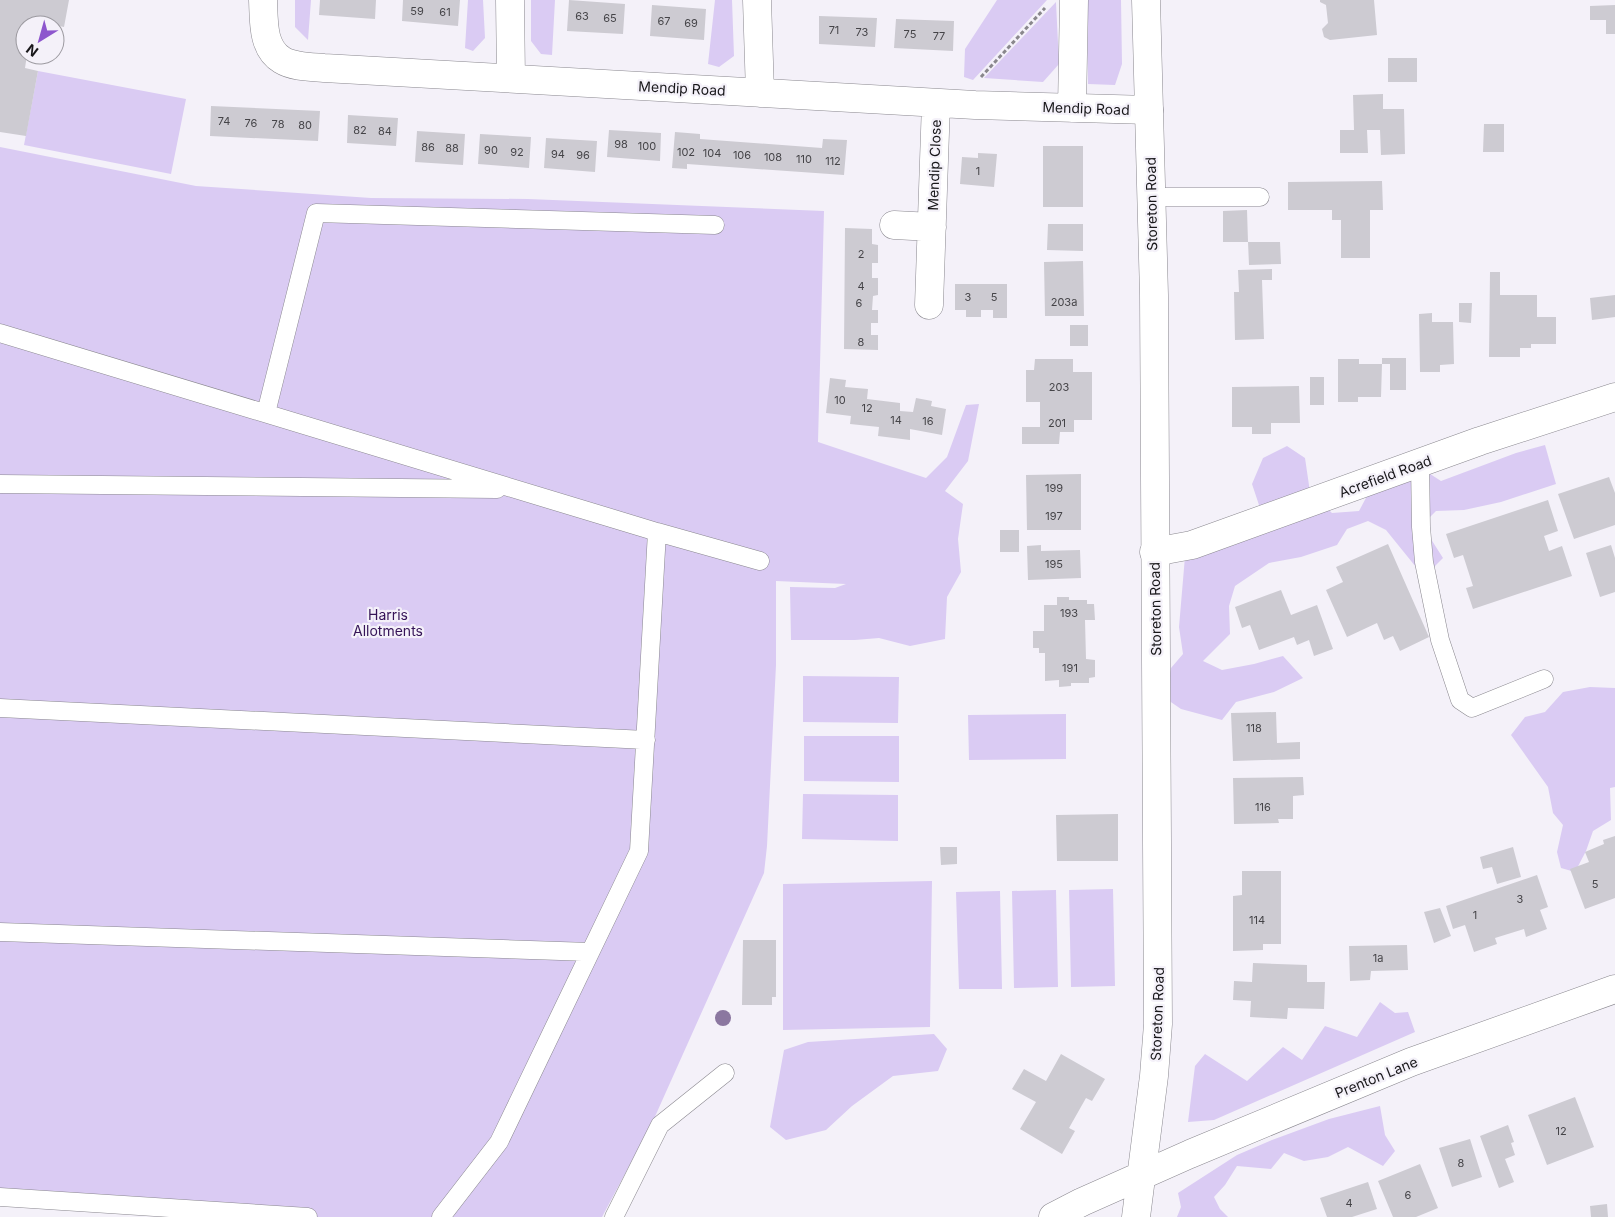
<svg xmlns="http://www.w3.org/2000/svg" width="1615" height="1217" viewBox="0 0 1615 1217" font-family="Inter,sans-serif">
	<rect width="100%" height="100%" fill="#f4f1f9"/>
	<!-- green -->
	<path fill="#dacbf3" d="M295 0H311L308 40 295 27Z
		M468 0H483L485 38 473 51 465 48Z
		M531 0H555L552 55 541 54 531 41Z
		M715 0H732L734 56 719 67 708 64Z
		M997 0H1047L973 80 964 77 965 49Z
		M1087 0H1121L1122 64 1115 85 1088 84Z
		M1056 2 1059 64 1043 82 984 78Z
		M38 71 186 99 171 174 24 145Z
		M0 147 196 186 371 198 528 199 824 211 818 442 926 478 947 457 966 405 979 404 968 461 945 491 963 504 958 539 961 572 947 597 945 639 910 646 879 638 855 640H791L790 587 835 588 846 584 776 581V665L767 846 764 873 653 1121 602 1217H174L0 1206Z
		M1545 445 1556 484 1501 502 1464 510 1436 511 1422 525 1443 558 1424 577 1386 530 1368 521 1347 529 1337 545 1301 557 1269 563 1235 586 1229 606 1230 634 1203 661 1222 670 1254 664 1283 656 1303 678 1274 692 1236 702 1222 720 1181 709 1165 698 1171 668 1183 654 1179 627 1187 533 1259 528V505L1252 484 1263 458 1287 446 1305 458 1310 492 1332 513 1359 511 1367 496 1424 470 1441 481 1516 453Z
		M803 676 899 677 898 723 803 722Z
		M1590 687 1615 688V787L1610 788 1611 820 1593 831 1586 851 1575 872 1561 868 1557 852 1563 825 1553 813 1548 787 1511 735 1525 717 1545 712 1563 692Z
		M1066 714V759L969 760 968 715Z
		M804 736H899V782L804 781Z
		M803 794 898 795V841L802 839Z
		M932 881 930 1027 783 1030V884Z
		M1113 889 1115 986 1071 987 1069 890Z
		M1056 890 1058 987 1014 988 1012 891Z
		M1000 891 1002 989H959L956 892Z
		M1380 1002 1395 1013 1408 1012 1415 1032 1214 1120 1188 1122 1195 1066 1205 1054 1247 1081 1283 1047 1302 1060 1325 1026 1357 1037Z
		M934 1034 947 1049 938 1071 893 1076 852 1106 826 1130 786 1140 770 1127 784 1050 808 1042Z
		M1380 1106 1385 1135 1395 1151 1383 1166 1348 1147 1328 1157 1304 1161 1284 1153 1271 1169 1237 1166 1225 1185 1214 1197 1220 1209 1228 1217H1177L1181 1207 1178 1193 1237 1155 1272 1140 1329 1119Z"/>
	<!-- building -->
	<path fill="#cdcbd2" d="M0 0H69L64 27 34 21 33 25H25V55H27L25 68 38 71 26 136 0 132Z
		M320 0H376L375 19 319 15Z
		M403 0H460L458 26 402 21Z
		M569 0 625 4 623 34 567 31Z
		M1320 0H1374L1377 35 1330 40 1324 37 1322 29 1328 23 1326 5 1320 2Z
		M652 5 706 9 704 40 650 36Z
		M1615 5V34H1606V20H1590V6Z
		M819 16 877 18 875 47 819 44Z
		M896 19 954 21 953 51 894 48Z
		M1388 58H1417V82H1388Z
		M1383 94V109H1404L1405 154 1381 155 1380 130H1367L1368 153H1340V130H1354L1353 95Z
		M211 106 320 111 318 141 210 136Z
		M348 115 398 118 396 146 347 143Z
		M1484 124H1504V152H1483Z
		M609 130 661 133 660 161 607 157Z
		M417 131 465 134 463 165 415 162Z
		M675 132 700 134V139L822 148 823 139 847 140 844 175 687 164V169L672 168Z
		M480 134 531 137 529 168 478 164Z
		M546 138 597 141 595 172 544 168Z
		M1043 146H1083V207H1043Z
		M978 153 997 154 994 187 960 184 962 157 978 158Z
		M1382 181 1383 210H1370V258H1341V220H1332V210H1288V182Z
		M1247 210 1248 242H1223V211Z
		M1048 224H1083V251L1047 250Z
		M845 228 872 229V244L878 245V263H872V278H878V295L873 296 872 310H878V323H871V335H878V350L844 349Z
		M1248 242H1280L1281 264 1249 265Z
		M1083 261 1084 316H1045L1044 262Z
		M1272 269V280H1262L1264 339 1235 340 1234 292H1239L1238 270Z
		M1490 272H1500V295H1537V317H1556V344H1531V348H1520V357H1489Z
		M955 284H1007V318H993V310H981V317H966V310H955Z
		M1615 295V317L1592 320 1590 298Z
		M1459 303H1472L1471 323 1459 322Z
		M1432 313V322H1453L1454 364 1440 365V372H1420L1419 314Z
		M1070 325H1088V346H1070Z
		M1382 358H1406V390H1390V364H1382Z
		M1035 359H1073V372H1092V420H1074V432H1060L1059 444H1022V427H1040V402H1026V370H1034Z
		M1338 359H1359V364H1382L1381 397H1358V402H1338Z
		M1310 377H1324V405H1310Z
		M830 378 846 380 845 387 868 389 867 399 900 403V411L913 412 916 398 932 401 931 406 946 409 942 435 910 429V440L878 436 879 427 850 424 851 416 826 413Z
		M1299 386 1300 423H1271V434H1252V427H1232V387Z
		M1081 474V530H1027L1026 475Z
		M1609 477 1615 493V525L1574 539 1558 494Z
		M1548 500 1558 531 1544 536 1549 551 1562 546 1572 576 1473 609 1466 588 1473 586 1463 555 1454 558 1446 534Z
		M1000 530H1019V552H1000Z
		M1388 544 1429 637 1400 651 1393 636 1384 640 1377 623 1347 637 1326 590 1343 582 1336 567Z
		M1041 545V551L1080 550 1081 578 1028 580 1027 546Z
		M1611 545 1615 558V592L1600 597 1586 553Z
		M1281 590 1291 615 1317 605 1333 649 1314 656 1309 640 1297 645 1294 637 1259 650 1250 625 1242 628 1235 607Z
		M1057 597H1069V600H1087V604H1094L1095 620H1085L1086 659 1095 660V677L1089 678V683H1071V686L1059 687V680L1045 681V653H1039V648H1033V631H1044V605H1057Z
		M1276 712 1277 743 1300 742V759L1233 761 1231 713Z
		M1303 777 1304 795 1293 796V819H1278L1279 823 1234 824 1233 778Z
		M1118 814V861H1057L1056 815Z
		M1615 836V898L1585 909 1570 869 1589 862 1585 852 1604 844 1603 840Z
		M940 847H957V864L941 865Z
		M1513 847 1521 877 1497 884 1492 867 1483 869 1480 857Z
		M1242 871H1281V944H1263V950L1233 951V896L1242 895Z
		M1537 875 1548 907 1540 910 1547 929 1526 937 1524 929 1495 938 1497 944 1474 952 1465 925 1453 929 1446 906Z
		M1440 908 1451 936 1434 943 1424 912Z
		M743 940H776V997H772V1005H742Z
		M1407 945 1408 970 1371 971 1370 980 1350 981 1349 946Z
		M1253 963 1307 965V982H1325L1324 1009 1288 1008 1287 1019 1250 1017 1251 1001 1233 1000 1234 981 1252 982Z
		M1061 1054 1105 1079 1092 1101 1086 1098 1069 1128 1075 1131 1062 1154 1020 1129 1036 1102 1012 1089 1024 1069 1046 1081Z
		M1575 1097 1594 1147 1547 1165 1528 1115Z
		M1508 1125 1514 1142 1511 1143 1515 1155 1505 1159 1514 1182 1499 1188 1480 1136Z
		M1470 1139 1482 1177 1452 1187 1439 1148Z
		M1420 1164 1438 1208 1416 1217H1393L1378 1181Z
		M1368 1182 1377 1209 1352 1217H1327L1320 1198Z
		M1607 1204 1608 1217H1591L1590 1206Z"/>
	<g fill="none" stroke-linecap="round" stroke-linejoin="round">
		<defs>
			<path id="lane" d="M1151 197H1260
				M0 333 657 532 639 851 499 1142 441 1217
				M266 413 316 213 715 225
				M1420 463 1421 527 1424 562 1440 640 1460 700 1472 708 1544 679
				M0 484 497 489
				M657 532 760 561
				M0 708 646 740
				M0 932 590 952
				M0 1197 308 1217
				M614 1217 660 1125 725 1073"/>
			<path id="street" d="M263 0C264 21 262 48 282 60 293 67 312 67 324 68L975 105 1149 110
				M510 0 511 78
				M757 0 760 93
				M1072 108 1074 0
				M894 225 932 227
				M929 305 936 103
				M1154 552 1192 545 1480 441 1615 397"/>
			<path id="secondary" d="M1053 1217 1082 1202 1190 1154 1411 1062 1615 989
				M1136 1217 1154 1076 1158 1024 1154 295 1146 0"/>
		</defs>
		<!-- lane casing -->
		<use href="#lane" stroke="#8a888f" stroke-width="19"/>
		<!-- street casing -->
		<use href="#street" stroke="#8a888f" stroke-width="29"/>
		<!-- secondary casing -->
		<use href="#secondary" stroke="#8a888f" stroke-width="29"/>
		<!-- path -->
		<path stroke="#89878c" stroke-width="3" stroke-dasharray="4 2.5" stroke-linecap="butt" d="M981 77 1045 8"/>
		<!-- lane -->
		<use href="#lane" stroke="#fff" stroke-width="18"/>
		<!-- street -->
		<use href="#street" stroke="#fff" stroke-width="28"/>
		<!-- secondary -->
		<use href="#secondary" stroke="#fff" stroke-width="28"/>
	</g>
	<!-- trees -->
	<circle fill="#8b77a0" cx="723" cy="1018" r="8"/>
	<g text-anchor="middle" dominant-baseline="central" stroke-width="4.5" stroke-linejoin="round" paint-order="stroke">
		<!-- number labels -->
		<g font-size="11" fill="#454448">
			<text x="417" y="11">59</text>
			<text x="445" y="12">61</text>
			<text x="582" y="16">63</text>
			<text x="610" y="18">65</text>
			<text x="664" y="21">67</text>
			<text x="691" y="23">69</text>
			<text x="834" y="30">71</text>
			<text x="862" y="32">73</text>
			<text x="910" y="34">75</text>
			<text x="939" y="36">77</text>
			<text x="224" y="121">74</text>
			<text x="251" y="123">76</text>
			<text x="278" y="124">78</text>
			<text x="305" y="125">80</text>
			<text x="360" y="130">82</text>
			<text x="385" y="131">84</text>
			<text x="621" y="144">98</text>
			<text x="647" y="146">100</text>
			<text x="428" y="147">86</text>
			<text x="452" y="148">88</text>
			<text x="491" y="150">90</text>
			<text x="517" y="152">92</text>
			<text x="686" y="152">102</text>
			<text x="712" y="153">104</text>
			<text x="558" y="154">94</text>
			<text x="583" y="155">96</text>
			<text x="742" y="155">106</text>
			<text x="773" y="157">108</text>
			<text x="804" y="159">110</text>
			<text x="833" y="161">112</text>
			<text x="978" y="171">1</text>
			<text x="861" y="254">2</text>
			<text x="861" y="286">4</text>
			<text x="968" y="297">3</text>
			<text x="994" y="297">5</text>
			<text x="1064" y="302">203a</text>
			<text x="859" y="303">6</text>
			<text x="861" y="342">8</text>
			<text x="1059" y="387">203</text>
			<text x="840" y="400">10</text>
			<text x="867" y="408">12</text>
			<text x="896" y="420">14</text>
			<text x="928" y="421">16</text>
			<text x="1057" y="423">201</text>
			<text x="1054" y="488">199</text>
			<text x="1054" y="516">197</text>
			<text x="1054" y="564">195</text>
			<text x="1069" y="613">193</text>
			<text x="1070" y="668">191</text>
			<text x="1254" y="728">118</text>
			<text x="1263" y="807">116</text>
			<text x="1595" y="884">5</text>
			<text x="1520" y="899">3</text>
			<text x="1475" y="915">1</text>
			<text x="1257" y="920">114</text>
			<text x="1378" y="958">1a</text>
			<text x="1561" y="1131">12</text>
			<text x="1461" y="1163">8</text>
			<text x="1408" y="1195">6</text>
			<text x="1349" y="1203">4</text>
		</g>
		<!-- street labels -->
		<g font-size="14" fill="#18171a" stroke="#f4f1f9">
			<text transform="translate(682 88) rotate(3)">Mendip Road</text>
			<text transform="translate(1086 108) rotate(2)">Mendip Road</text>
			<text transform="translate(934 165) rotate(-88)">Mendip Close</text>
			<text transform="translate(1151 204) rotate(-91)">Storeton Road</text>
			<text transform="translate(1385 476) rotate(-20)">Acrefield Road</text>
			<text transform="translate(1155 609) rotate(-91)">Storeton Road</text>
			<text transform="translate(1157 1014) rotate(-88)">Storeton Road</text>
			<text transform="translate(1376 1077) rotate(-22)">Prenton Lane</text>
		</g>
		<!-- park labels -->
		<g font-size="14" fill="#351457" stroke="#f4f1f9">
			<text x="388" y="614">Harris<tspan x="388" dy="16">Allotments</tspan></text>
		</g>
	</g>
	<!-- north arrow -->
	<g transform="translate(40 40) rotate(217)"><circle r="24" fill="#f4f1f9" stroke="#9c9aa0"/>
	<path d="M0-4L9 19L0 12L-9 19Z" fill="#8d56cd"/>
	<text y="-8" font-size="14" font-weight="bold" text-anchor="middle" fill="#18171a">N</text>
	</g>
</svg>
